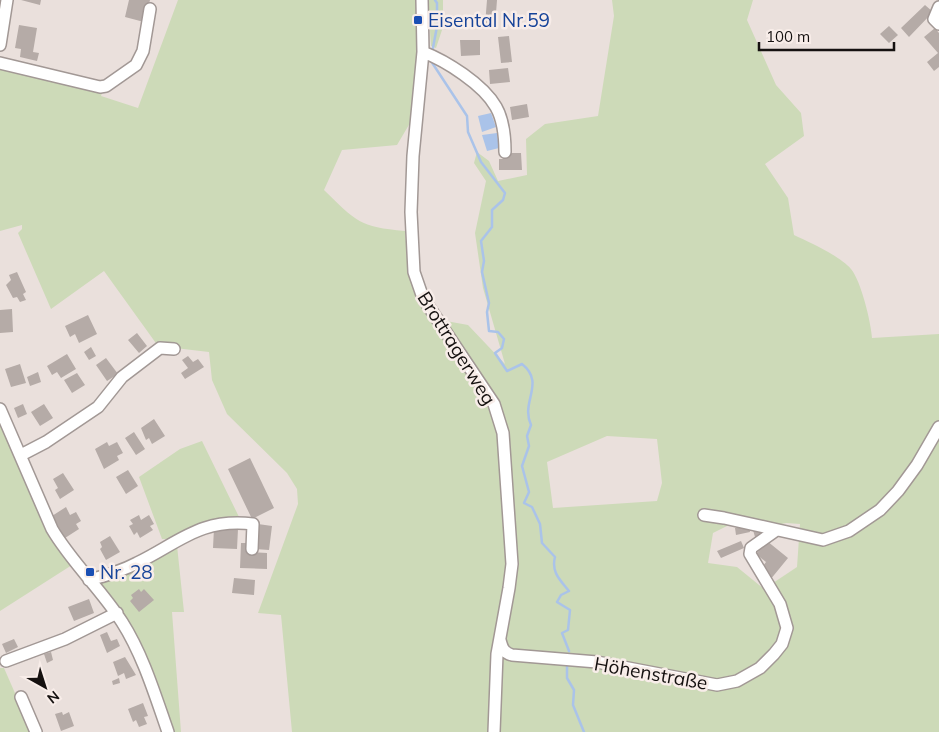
<svg xmlns="http://www.w3.org/2000/svg" width="939" height="732" viewBox="0 0 939 732" font-family="Mulish,sans-serif">
	<rect width="100%" height="100%" fill="#eae0dc"/>
	<!-- green -->
	<path fill="#cddab8" fill-rule="evenodd" d="M178 0H419L420 48 410 123 397 145 342 150 324 190C356 221 359 227 405 231L409 275 435 319 468 325 505 364 483 288 475 233 486 181 474 163 477 152 489 161 498 181 527 175 526 139 545 124 598 116 614 16 612 0H753L747 20 776 85 801 113 804 136 765 164 788 198 794 235C809 242 840 256 851 269 861 281 871 322 872 338L939 334V732H292L281 615 258 613 298 504 297 489 287 473 227 414 212 380 209 352 158 346 104 271 51 309 18 233 22 229V225L0 231V70L6 68 103 90 101 96 138 108ZM607 436 657 439 662 483 657 501 553 508 547 462ZM743 518 777 525 786 523 800 524 797 567 764 589 737 567 708 563 713 533Z
		M428 0H443V27L436 48 431 46Z
		M0 419 72 565 0 611Z
		M202 441 239 517 205 524 176 536 184 612H172L181 732H164L131 645 90 574 117 569 170 539H162L139 477 180 449Z
		M0 668H4L32 732H0Z"/>
	<!-- water -->
	<path fill="#aac3e9" d="M491 113 496 127 482 132 478 116Z
		M497 133 499 148 487 151 482 135Z"/>
	<g fill="none" stroke-linecap="round" stroke-linejoin="round">
		<!-- stream -->
		<path stroke="#aac3e9" stroke-width="2.5" d="M432 53 438 21 431 15 437 12V3L435 0
			M431 61 467 116 468 132 481 162 505 193 503 200 492 210V227L481 241 484 261 482 272 489 303 487 312 489 331 498 332 504 339 502 348 495 353 507 371 522 364C546 383 520 402 531 425L527 436 529 446 522 466 529 492 524 503 532 507 540 524 542 543 555 557C551 572 560 580 569 591L561 595 557 602 570 610 568 630 562 633 569 651
			M567 667V678L574 690 573 705 584 732"/>
	</g>
	<!-- building -->
	<path fill="#b5aba7" d="M21 0H41L40 5Z
		M129 0H150L144 22 125 17Z
		M487 0H497L495 26 485 25Z
		M925 5 933 12 909 37 901 28Z
		M19 25 37 28 33 52 39 53 37 61 20 57 21 49 15 48Z
		M889 26 898 35 889 43 880 34Z
		M935 28 939 33V67L934 71 927 62 938 53 924 37Z
		M509 36 512 62 501 63 498 37Z
		M460 40H480V55L461 56Z
		M508 68 510 82 490 84 489 70Z
		M527 104 529 117 512 120 510 107Z
		M502 153H521L522 170H499V159H503Z
		M17 272 26 292 23 294 26 300 20 302 17 297 13 298 6 285 11 280 9 275Z
		M12 309 13 332 0 333V310Z
		M88 315 97 334 79 343 75 334 70 337 65 326Z
		M137 333 147 346 139 353 128 340Z
		M91 347 96 356 89 360 84 352Z
		M67 354 76 369 61 378 57 372 52 375 47 366Z
		M188 356 193 362 198 359 204 367 185 379 181 373 188 368 182 360Z
		M106 358 118 374 107 381 96 365Z
		M20 364 26 383 11 387 5 369Z
		M38 372 41 382 30 386 27 377Z
		M77 373 85 385 72 393 64 380Z
		M23 404 27 414 18 418 14 408Z
		M44 404 53 418 40 426 31 412Z
		M154 419 165 436 152 444 149 438 146 440 141 428Z
		M134 432 145 449 136 455 125 438Z
		M107 442 109 446 117 442 123 453 117 456 119 460 104 469 95 449Z
		M250 458 274 508 252 519 228 469Z
		M128 470 138 486 126 494 116 477Z
		M63 473 74 490 60 499 55 490 58 488 53 479Z
		M66 507 70 515 76 512 81 521 76 524 79 529 65 538 52 516Z
		M139 515 141 520 149 515 154 524 150 526 153 530 140 538 137 532 134 535 129 526 133 524 130 520Z
		M258 524 272 526 269 550 255 549Z
		M749 526 750 532 736 535 735 528Z
		M214 528 238 529 237 549 213 548Z
		M759 528 761 535 755 537 753 530Z
		M110 536 120 552 106 560 100 549 102 547 100 542Z
		M741 541 744 548 721 558 717 551Z
		M767 541 788 558 770 580 761 569 766 562 756 554Z
		M241 543H247V552L267 553V569L240 568Z
		M234 578 255 580 254 595 232 593Z
		M139 589 141 592 144 589 154 600 139 612 130 601 133 598 131 595Z
		M89 599 94 613 74 621 68 607Z
		M107 632 111 641 117 639 120 646 107 653 100 635Z
		M14 639 18 647 6 653 2 644Z
		M51 652 53 660 47 663 44 654Z
		M125 657 136 675 126 679 124 673 118 676 113 662Z
		M119 678 120 683 113 685 112 681Z
		M143 703 148 716 144 717 147 724 139 727 136 720 133 722 128 709Z
		M62 712 63 715 69 712 74 726 61 731 55 714Z"/>
	<g fill="none" stroke-linecap="round" stroke-linejoin="round">
		<defs>
			<path id="minor" d="M422 0 423 52 413 156 411 212 414 272 423 298 494 404 503 433 512 564 509 588 497 654 494 732
				M939 7 934 19 939 24
				M0 45 7 0
				M423 52C446 61 483 84 496 107 504 121 505 137 505 152
				M0 63 100 87 106 86 136 65 143 51 150 9
				M0 409 52 529C72 563 101 589 122 622 143 655 155 695 168 732
				M21 455 46 442 98 407 122 377 160 348 174 349
				M704 515 724 518 823 540 849 531 880 510 898 491 917 465 939 427
				M89 580C105 576 122 571 137 563 180 542 200 518 253 524L252 549
				M500 640C502 648 504 653 512 655L597 662 717 685 737 681 760 668 774 654 782 644 787 628 780 604 750 554 751 548 775 531
				M6 661 65 639 117 613
				M21 697 36 732"/>
		</defs>
		<!-- minor casing -->
		<use href="#minor" stroke="#a29895" stroke-width="14"/>
		<!-- minor -->
		<use href="#minor" stroke="#fff" stroke-width="11"/>
	</g>
	<!-- markers -->
	<g fill="#1a4fb4" stroke="#f8ede9" stroke-width="2">
		<rect x="413" y="15" width="10" height="10" rx="2.5"/>
		<rect x="85" y="567" width="10" height="10" rx="2.5"/>
	</g>
	<g text-anchor="middle" dominant-baseline="central" stroke-width="5" stroke-linejoin="round" paint-order="stroke">
		<!-- transit labels -->
		<g font-size="19" fill="#164399" stroke="#f8ede9" text-anchor="start">
			<text x="428" y="20">Eisental Nr.59</text>
			<text x="100" y="572">Nr. 28</text>
		</g>
		<!-- street labels -->
		<g font-size="19" fill="#151110" stroke="#f8ede9">
			<text transform="translate(457 348) rotate(58)">Brottragerweg</text>
			<text transform="translate(651 673) rotate(10)">Höhenstraße</text>
		</g>
	</g>
	<!-- north arrow -->
	<g transform="translate(45 687) rotate(141)" stroke="#f8ede9" stroke-width="4" paint-order="stroke">
	<path d="M0-4L9 19L0 12L-9 19Z" fill="#151110"/>
	<text y="-8" font-size="14" font-weight="bold" text-anchor="middle" fill="#151110">N</text>
	</g>
	<!-- scale -->
	<path d="M759 42v8h135v-8" fill="none" stroke="#151110" stroke-width="2.5"/>
	<text x="766" y="42" font-size="15" fill="#151110" stroke="#f8ede9" stroke-width="4" paint-order="stroke">100 m</text>
</svg>
